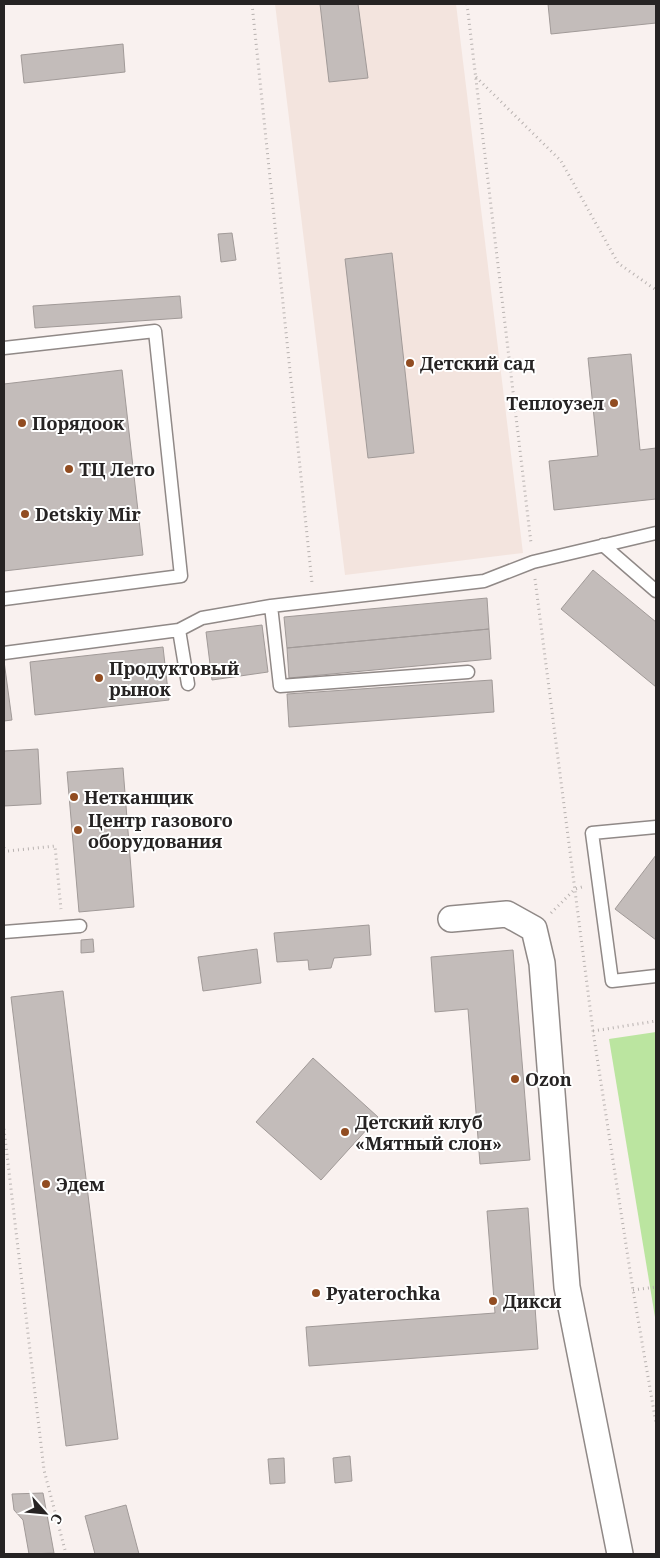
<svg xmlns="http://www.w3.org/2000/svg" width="660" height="1558" viewBox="0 0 660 1558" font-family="'Noto Serif',serif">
	<rect width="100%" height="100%" fill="#f9f1ef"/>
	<!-- built -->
	<path fill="#f3e4de" d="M275 4H456L523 553 345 575Z"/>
	<!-- green -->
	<path fill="#bbe5a0" d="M656 1032V1323L609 1039Z"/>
	<!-- building -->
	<path fill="#c3bcba" stroke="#a19a98" d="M320 4H358L368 78 329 82Z
		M548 4H656V23L551 34Z
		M123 44 125 72 24 83 21 55Z
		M232 233 236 260 221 262 218 234Z
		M392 253 414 453 368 458 345 259Z
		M180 296 182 318 35 328 33 306Z
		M631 354 640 450 656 448V499L554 510 549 461 598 456 588 358Z
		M122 370 143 555 4 571V384Z
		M593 570 656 622V687L561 609Z
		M487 598 489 629 287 648 284 617Z
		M262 625 268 672 212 680 206 632Z
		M489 629 491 659 289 678 287 648Z
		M163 647 169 700 35 715 30 662Z
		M4 661 12 720 4 721Z
		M492 680 494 712 289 727 287 694Z
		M38 749 41 804 4 806V751Z
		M123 768 134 907 79 912 67 772Z
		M656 855V940L615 909Z
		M369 925 371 955 334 958 331 968 309 970 308 960 277 962 274 933Z
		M93 939 94 952 81 953V940Z
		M257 949 261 983 203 991 198 957Z
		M513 950 530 1160 480 1164 468 1009 435 1012 431 957Z
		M63 991 118 1439 66 1446 11 997Z
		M313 1058 378 1117 321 1180 256 1122Z
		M528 1208 538 1349 309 1366 306 1327 495 1313 487 1211Z
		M350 1456 352 1481 335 1483 333 1458Z
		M284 1458 285 1483 270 1484 268 1459Z
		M43 1493 54 1553 29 1554 23 1520 14 1510 12 1494Z
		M126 1505 139 1554H95L85 1516Z"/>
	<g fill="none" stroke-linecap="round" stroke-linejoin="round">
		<defs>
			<path id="lane" d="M4 348 155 331 181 576 4 599
				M603 545 656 591
				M271 606 280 686 468 672
				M179 630 188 684
				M4 653 179 630 202 618 271 606 484 581 533 562 656 533
				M656 827 592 833 612 981 656 976
				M4 932 80 926"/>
			<path id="street" d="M451 919 507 914 534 929 542 963 567 1287 620 1554"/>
		</defs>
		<!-- lane casing -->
		<use href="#lane" stroke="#908987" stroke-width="15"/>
		<!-- street casing -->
		<use href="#street" stroke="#908987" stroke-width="28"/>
		<!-- path -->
		<path stroke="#b8b2b0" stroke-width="3" stroke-dasharray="1 4" stroke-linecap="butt" d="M252 4 312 583
			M467 4 531 543
			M476 77 561 161 618 263 656 290
			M535 579 593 1031 633 1290 656 1423
			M4 848 8 851 55 846 61 909
			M551 913 575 889 582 887
			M593 1031 656 1021
			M4 1129 44 1470 66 1554
			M633 1290 656 1287"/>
		<!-- lane -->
		<use href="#lane" stroke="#fff" stroke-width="12"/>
		<!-- street -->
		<use href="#street" stroke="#fff" stroke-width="25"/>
	</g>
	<!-- markers -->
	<g fill="#914c21" stroke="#fff" stroke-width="2">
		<circle cx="410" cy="363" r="5"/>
		<circle cx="614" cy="403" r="5"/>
		<circle cx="22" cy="423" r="5"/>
		<circle cx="69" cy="469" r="5"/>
		<circle cx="25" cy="514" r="5"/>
		<circle cx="99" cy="678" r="5"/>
		<circle cx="74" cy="797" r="5"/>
		<circle cx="78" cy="830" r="5"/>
		<circle cx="515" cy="1079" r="5"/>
		<circle cx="345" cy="1132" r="5"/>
		<circle cx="46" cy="1184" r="5"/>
		<circle cx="316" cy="1293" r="5"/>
		<circle cx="493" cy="1301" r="5"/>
	</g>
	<g text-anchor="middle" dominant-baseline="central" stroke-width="4" stroke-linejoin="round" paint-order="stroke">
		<!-- poi labels -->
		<g font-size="18" font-weight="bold" fill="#262323" stroke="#fff" text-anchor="start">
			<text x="420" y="363">Детский сад</text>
			<text x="604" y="403" text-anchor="end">Теплоузел</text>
			<text x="32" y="423">Порядоок</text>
			<text x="79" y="469">ТЦ Лето</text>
			<text x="35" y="514">Detskiy Mir</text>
			<text x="109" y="668">Продуктовый<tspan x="109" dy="21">рынок</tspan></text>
			<text x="84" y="797">Нетканщик</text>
			<text x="88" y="820">Центр газового<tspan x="88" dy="21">оборудования</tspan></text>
			<text x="525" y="1079">Ozon</text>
			<text x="355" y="1122">Детский клуб<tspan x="355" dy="21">«Мятный слон»</tspan></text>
			<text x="56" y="1184">Эдем</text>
			<text x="326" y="1293">Pyaterochka</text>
			<text x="503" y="1301">Дикси</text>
		</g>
	</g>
	<!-- border -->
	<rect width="660" height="1558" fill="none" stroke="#262323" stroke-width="10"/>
	<!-- north arrow -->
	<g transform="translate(45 1513) rotate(117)" stroke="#ffffff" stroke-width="4" paint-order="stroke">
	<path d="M0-4L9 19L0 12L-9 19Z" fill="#262323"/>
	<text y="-8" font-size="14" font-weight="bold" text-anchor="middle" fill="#262323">С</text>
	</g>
</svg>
